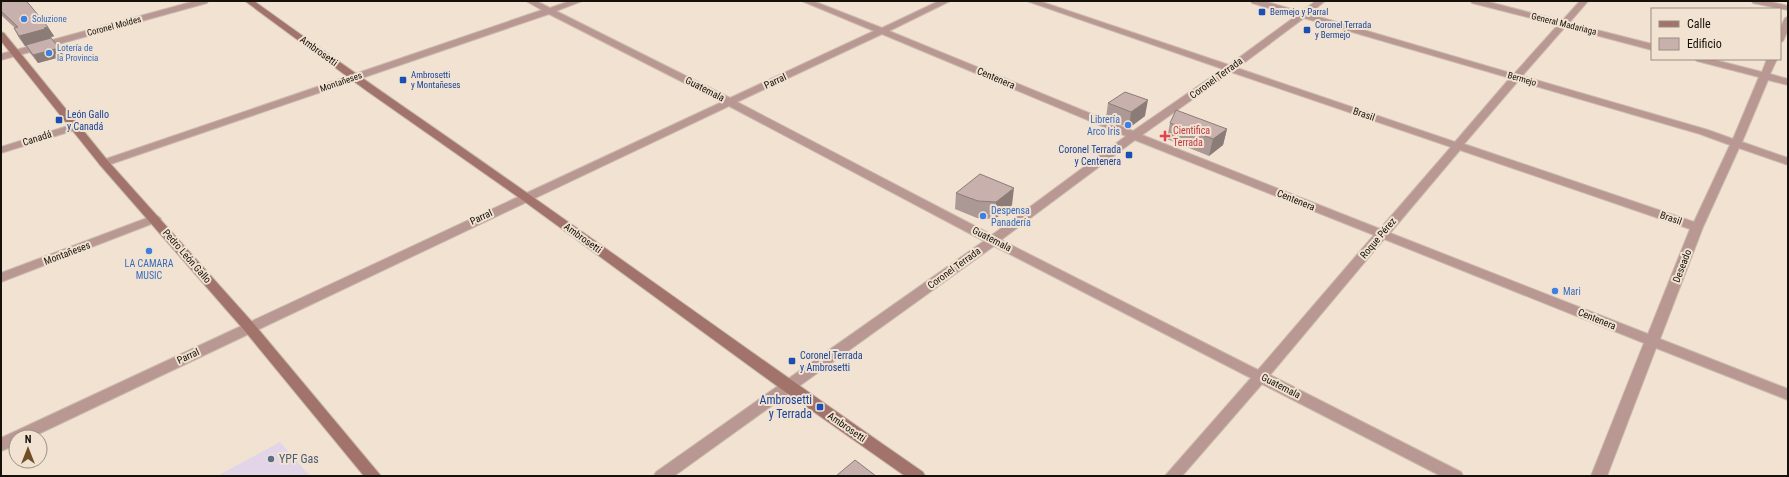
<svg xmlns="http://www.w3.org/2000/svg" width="1789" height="477" viewBox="0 0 1789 477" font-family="'Roboto Condensed',sans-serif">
	<rect width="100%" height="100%" fill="#f1e2d1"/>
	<!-- commercial -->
	<path fill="#e3d5e8" d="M280 442 310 476H217Z"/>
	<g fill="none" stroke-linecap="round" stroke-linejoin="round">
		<defs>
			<path id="street" d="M195 1H208L207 3 1 60V54Z
				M526 1H536L550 8 570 1H582L556 11 730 98 874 31 802 1H813L882 28 939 1H950L889 31 1133 131 1223 69 1027 1H1039L1229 65 1296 16 1252 3 1251 1H1264L1301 12 1316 1H1325L1309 14 1514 74 1558 25 1472 3 1471 1H1485L1562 21 1580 1H1588L1569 23 1652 44V50L1565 27 1522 76 1708 130 1733 139 1759 77 1697 61 1695 59H1711L1762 72 1767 59H1777L1770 74 1788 79V85L1768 80 1742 142 1788 158V165L1739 148 1703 227 1660 339 1788 389V400L1656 348 1607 476H1591L1644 343 1384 239 1270 375 1461 472 1463 476H1441L1262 384 1182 476H1165L1251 378 994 246 674 476H654L656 472 984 241 729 106 32 437H16V445L1 451V438L722 102 549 14 108 165H100L99 163 100 161 542 10ZM1304 18 1510 78 1455 142 1237 68ZM882 34 1126 136 992 235 737 102ZM1231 72 1451 147 1380 229 1142 135ZM1518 81 1700 134 1730 145 1694 222 1464 144ZM1135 140 1374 235 1258 370 1001 240ZM1460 150 1690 229 1648 334 1390 233Z
				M1752 1H1767L1788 6V10L1753 3Z
				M1788 17V30L1783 41 1780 42V29L1785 18Z
				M74 124 79 127 78 129 1 153V147Z
				M155 215 159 217 161 219 159 221 1 282V273Z"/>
			<path id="secondary" d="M245 1H254C345 67 438 130 530 195 661 287 791 381 923 472L925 476H905L784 391 521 199 367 91Z
				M1 32 4 33 108 161 254 324 381 476H364L244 330 100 165 1 41Z"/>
		</defs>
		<!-- street casing -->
		<use href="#street" stroke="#cabcad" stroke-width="2"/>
		<!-- secondary casing -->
		<use href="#secondary" stroke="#cabcad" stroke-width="2"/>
		<!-- street -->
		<use href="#street" fill="#b99893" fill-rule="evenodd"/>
		<!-- secondary -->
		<use href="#secondary" fill="#a2736b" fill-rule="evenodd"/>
	</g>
	<!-- wall -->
	<path fill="#ac9894" d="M1 1 48 27 54 36 50 38 59 48 64 56 38 63 30 53 26 46H25L19 38 14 28H15L1 15Z
		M1108 103 1145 116 1129 128 1106 118Z
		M1170 123 1227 129 1223 145 1209 156 1167 139Z
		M956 193 1012 205 995 219 977 218 955 209Z"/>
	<!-- shaded-wall -->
	<path fill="#8c7c78" d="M48 27 54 36 50 38V39L25 46 19 36Z
		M59 48 64 56 38 63 33 55Z
		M1148 100 1145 116 1129 128 1131 112Z
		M1227 129 1223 145 1209 156 1213 139Z
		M1014 188 1012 205 995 219 996 202Z"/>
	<!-- building -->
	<path fill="#c8b1ac" stroke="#8c7c78" d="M1 1H26L29 4 48 27 44 28 45 29 19 36 14 28 18 27 1 11V4H2Z
		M51 38 59 48 33 55 26 45Z
		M1125 92 1148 100 1131 112 1108 103Z
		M1176 110 1227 129 1213 139 1170 123Z
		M980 174 1014 188 996 202 978 201 956 193Z
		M855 460 876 476H836Z"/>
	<!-- markers -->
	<g fill="#1a4fb4" stroke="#f1e2d1" stroke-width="1.5">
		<rect x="1258" y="8" width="8" height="8" rx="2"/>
		<rect x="1303" y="26" width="8" height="8" rx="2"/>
		<rect x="399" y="76" width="8" height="8" rx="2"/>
		<rect x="55" y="116" width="8" height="8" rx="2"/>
		<rect x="1125" y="151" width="8" height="8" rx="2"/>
		<rect x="788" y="357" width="8" height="8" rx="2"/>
		<rect x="816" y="403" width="8" height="8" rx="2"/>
	</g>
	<g fill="#3f7fe0" stroke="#f1e2d1" stroke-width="1.5">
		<circle cx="24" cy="19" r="4"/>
		<circle cx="49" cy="53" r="4"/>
		<circle cx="1128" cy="125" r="4"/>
		<circle cx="983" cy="216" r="4"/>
		<circle cx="149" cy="251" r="4"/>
		<circle cx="1555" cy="291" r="4"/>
	</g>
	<path fill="#e0444e" stroke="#f1e2d1" stroke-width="1.5" d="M1163 130h4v4h4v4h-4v4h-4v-4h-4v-4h4z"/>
	<circle fill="#5c6f8a" stroke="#f1e2d1" stroke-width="1.5" cx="271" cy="459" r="4"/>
	<g text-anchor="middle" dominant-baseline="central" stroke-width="4" stroke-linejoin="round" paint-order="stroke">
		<!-- far-transit labels -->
		<g font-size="9" fill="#164399" stroke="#f1e2d1" text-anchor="start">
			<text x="1270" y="12">Bermejo y Parral</text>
			<text x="1315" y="25">Coronel Terrada<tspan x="1315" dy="10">y Bermejo</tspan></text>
			<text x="411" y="75">Ambrosetti<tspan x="411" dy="10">y Montañeses</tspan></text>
		</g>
		<!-- far-shop labels -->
		<g font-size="9" fill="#366cbe" stroke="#f1e2d1" text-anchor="start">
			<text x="32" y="19">Soluzione</text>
			<text x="57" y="48">Lotería de<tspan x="57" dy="10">la Provincia</tspan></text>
		</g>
		<!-- far-street labels -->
		<g font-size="9" fill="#16110b" stroke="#f1e2d1">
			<text transform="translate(1564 24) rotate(14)">General Madariaga</text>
			<text transform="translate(114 26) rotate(-15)">Coronel Moldes</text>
			<text transform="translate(1522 79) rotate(16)">Bermejo</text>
			<text transform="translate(341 82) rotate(-19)">Montañeses</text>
		</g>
		<!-- street labels -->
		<g font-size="10" fill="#16110b" stroke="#f1e2d1">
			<text transform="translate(319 51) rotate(36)">Ambrosetti</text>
			<text transform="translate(996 78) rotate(23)">Centenera</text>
			<text transform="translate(1216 78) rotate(-36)">Coronel Terrada</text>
			<text transform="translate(775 81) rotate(-25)">Parral</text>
			<text transform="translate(705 89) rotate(27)">Guatemala</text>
			<text transform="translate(1364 114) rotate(19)">Brasil</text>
			<text transform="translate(37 138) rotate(-18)">Canadá</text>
			<text transform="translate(1296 200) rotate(22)">Centenera</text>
			<text transform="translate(481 217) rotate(-25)">Parral</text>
			<text transform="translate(1671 218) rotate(19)">Brasil</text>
			<text transform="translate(583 238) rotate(36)">Ambrosetti</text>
			<text transform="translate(1378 238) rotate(-50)">Roque Pérez</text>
			<text transform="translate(992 239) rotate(27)">Guatemala</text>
			<text transform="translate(67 253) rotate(-21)">Montañeses</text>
			<text transform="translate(187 256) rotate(49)">Pedro León Gallo</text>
			<text transform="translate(1682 266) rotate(-69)">Deseado</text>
			<text transform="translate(954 268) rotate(-36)">Coronel Terrada</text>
			<text transform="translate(1597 319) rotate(22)">Centenera</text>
			<text transform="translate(188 356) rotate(-25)">Parral</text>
			<text transform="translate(1281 386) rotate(27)">Guatemala</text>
			<text transform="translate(847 427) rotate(35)">Ambrosetti</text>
		</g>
		<!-- transit labels -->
		<g font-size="10" fill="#164399" stroke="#f1e2d1" text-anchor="start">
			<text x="67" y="114">León Gallo<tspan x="67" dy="12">y Canadá</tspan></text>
			<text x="1121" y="149" text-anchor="end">Coronel Terrada<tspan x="1121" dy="12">y Centenera</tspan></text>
			<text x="800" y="355">Coronel Terrada<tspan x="800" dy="12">y Ambrosetti</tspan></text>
		</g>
		<!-- shop labels -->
		<g font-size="10" fill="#366cbe" stroke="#f1e2d1" text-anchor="start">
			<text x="1120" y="119" text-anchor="end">Librería<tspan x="1120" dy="12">Arco Iris</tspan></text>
			<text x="991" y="210">Despensa<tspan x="991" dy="12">Panadería</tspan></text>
			<text x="149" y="263" text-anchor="middle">LA CAMARA<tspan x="149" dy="12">MUSIC</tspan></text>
			<text x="1563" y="291">Mari</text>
		</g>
		<!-- health labels -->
		<g font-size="10" fill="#be3a42" stroke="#f1e2d1" text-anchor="start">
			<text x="1173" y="130">Cientifica<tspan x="1173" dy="12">Terrada</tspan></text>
		</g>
		<!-- near-transit labels -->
		<g font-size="12" fill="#164399" stroke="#f1e2d1" text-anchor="end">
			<text x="812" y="400">Ambrosetti<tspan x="812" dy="14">y Terrada</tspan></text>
		</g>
		<!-- near-service labels -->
		<g font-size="12" fill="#4e5e75" stroke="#f1e2d1" text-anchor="start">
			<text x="279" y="459">YPF Gas</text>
		</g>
	</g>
	<!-- border -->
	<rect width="1789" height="477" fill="none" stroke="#16110b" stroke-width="4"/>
	<!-- legend -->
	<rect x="1651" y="8" width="130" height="52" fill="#f1e2d1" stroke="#998e82"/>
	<rect x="1659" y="21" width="20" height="6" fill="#a2736b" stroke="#998e82"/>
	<text x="1687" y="28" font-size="12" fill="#16110b">Calle</text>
	<rect x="1659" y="38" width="20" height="12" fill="#c8b1ac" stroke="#998e82"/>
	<text x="1687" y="48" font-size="12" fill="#16110b">Edificio</text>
	<!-- north arrow -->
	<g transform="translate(28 449)"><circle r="19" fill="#f1e2d1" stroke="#998e82"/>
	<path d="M0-3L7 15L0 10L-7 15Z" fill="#714d27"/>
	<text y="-6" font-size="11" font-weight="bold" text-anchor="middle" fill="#16110b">N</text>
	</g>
</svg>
